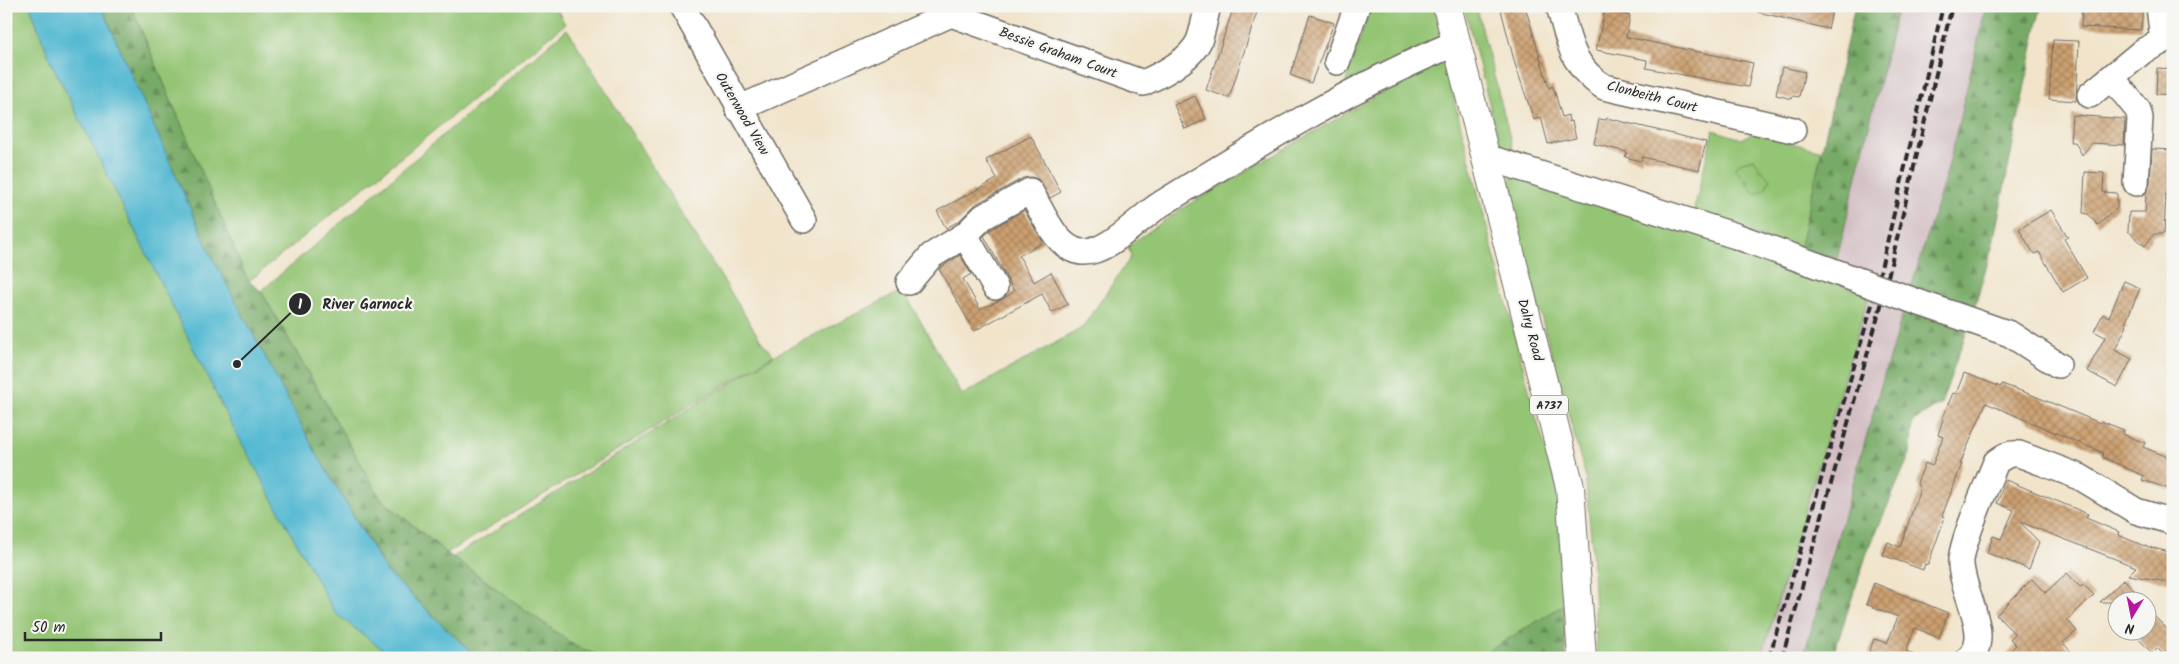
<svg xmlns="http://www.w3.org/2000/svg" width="2179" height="664" viewBox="0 0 2179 664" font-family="Kalam,sans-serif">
	<defs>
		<pattern id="forest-firs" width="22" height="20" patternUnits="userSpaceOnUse" patternTransform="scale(1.25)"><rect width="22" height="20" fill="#7a6"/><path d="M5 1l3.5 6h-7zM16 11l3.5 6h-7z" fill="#628b54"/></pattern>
		<pattern id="park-tufts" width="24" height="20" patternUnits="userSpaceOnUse" patternTransform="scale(1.25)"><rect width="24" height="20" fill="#94c575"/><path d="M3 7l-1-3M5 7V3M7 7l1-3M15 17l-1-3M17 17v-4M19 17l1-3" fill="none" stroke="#79a060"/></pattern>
		<pattern id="building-cross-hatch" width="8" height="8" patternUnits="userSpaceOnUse" patternTransform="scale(1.25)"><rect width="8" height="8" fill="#cca071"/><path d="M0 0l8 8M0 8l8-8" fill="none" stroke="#a6835d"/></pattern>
	</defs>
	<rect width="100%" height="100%" fill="#f6f6f2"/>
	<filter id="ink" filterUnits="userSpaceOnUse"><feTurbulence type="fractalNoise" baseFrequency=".02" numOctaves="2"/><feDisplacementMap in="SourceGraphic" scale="10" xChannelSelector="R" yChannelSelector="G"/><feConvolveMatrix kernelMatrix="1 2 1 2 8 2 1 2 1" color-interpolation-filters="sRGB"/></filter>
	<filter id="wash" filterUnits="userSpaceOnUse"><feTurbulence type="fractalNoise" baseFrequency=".0096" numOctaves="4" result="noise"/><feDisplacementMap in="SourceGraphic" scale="20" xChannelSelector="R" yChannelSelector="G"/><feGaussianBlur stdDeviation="1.12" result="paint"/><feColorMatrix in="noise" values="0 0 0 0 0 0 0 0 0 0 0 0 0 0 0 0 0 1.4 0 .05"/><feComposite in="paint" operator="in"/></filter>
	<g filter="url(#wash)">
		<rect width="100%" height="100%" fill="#f1e4cb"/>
		<!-- railway -->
		<path fill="#d2bec2" d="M1898 6H1986L1947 172 1886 368 1803 658H1761L1874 278 1836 263Z"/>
		<!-- grass -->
		<path fill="#94c575" stroke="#607850" d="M6 6H30L50 60 224 410 335 613 394 658H6Z
			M131 6H555L565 24 248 282Z
			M1371 6H1434L1442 40 1343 90Z
			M1464 6H1476L1514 153 1501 149Z
			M567 29 761 341 774 355 447 553 381 499 261 291Z
			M1443 57 1536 417 1557 487 1564 605 1477 658H604L575 646 453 557 777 354 903 290 962 395 1082 328 1131 257 1128 246 1181 209Z
			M1713 130 1742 139 1752 133 1822 151 1799 250 1693 214Z
			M1517 171 1869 294 1761 658H1597L1592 548 1585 474 1505 186Z"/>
		<!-- forest -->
		<path fill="url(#forest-firs)" stroke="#516a48" d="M101 6H131L248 281 261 291 381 499 447 553 575 646 604 658H477L387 571 315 451 210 253Z
			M1855 6H1898L1836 263 1799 250Z
			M1986 6H2041L1992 248 1968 328 1941 404 1913 421 1910 454 1867 553 1832 658H1803L1886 368 1947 172Z
			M1564 605 1566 658H1477Z"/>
		<!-- park -->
		<path fill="url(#park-tufts)" stroke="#607850" d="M1753 159 1770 179 1765 189 1755 194 1735 169 1740 163Z"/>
		<!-- water -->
		<path fill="#54b9d2" stroke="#40727e" d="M30 6H101L210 253 315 451 386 571 477 658H394L335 613 227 416 50 60Z"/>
		<g id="blocks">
			<!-- building -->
			<path fill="url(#building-cross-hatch)" d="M1234 6H1259L1229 98 1206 90Z
				M1500 6H1525L1549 88 1553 86 1562 117 1568 115 1569 122 1572 121 1576 138 1548 144 1541 117 1534 120 1515 64Z
				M1759 6H1833L1828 29 1758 12Z
				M2082 6H2143L2141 30 2081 27Z
				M1605 10 1630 16 1626 37 1753 63 1748 87 1646 68 1647 60 1596 50Z
				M1310 15 1334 23 1311 83 1290 75Z
				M2053 40 2079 41 2076 101 2049 99Z
				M1782 67 1805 72 1799 97 1793 96 1792 99 1776 95Z
				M2157 68 2173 69V95L2156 94Z
				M1195 96 1206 119 1185 129 1174 105Z
				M2072 115 2125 119 2124 145 2092 143 2082 155 2075 142H2070Z
				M1607 118 1706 142 1699 170 1642 157 1641 161 1625 157 1627 152 1594 144 1599 119 1606 120Z
				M1031 136 1061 192 1050 198 1038 179 1031 177 1023 178 976 204 959 221 946 228 937 211 997 179 986 160Z
				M2152 149 2173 150V197L2166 194 2164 234H2154L2145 246 2128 231 2129 212H2145L2146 193 2150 184Z
				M2085 172 2104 173 2103 192 2117 193V208L2098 225 2088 214 2083 213Z
				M1024 210 1043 242 1019 256 1034 282 1051 272 1068 304 1052 313 1042 294 974 331 939 269 960 255 971 274 963 279 980 309 1003 299 1014 291 984 236 992 229Z
				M2051 210 2068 237 2064 239 2087 278 2063 292 2039 252 2034 254 2019 229Z
				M2124 281 2140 288 2125 324 2127 326 2115 350 2132 359 2117 387 2087 371 2105 337 2094 331 2103 314 2109 317Z
				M1964 373 2001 387 2002 384 2032 395 2100 423 2101 421 2124 430 2123 434 2145 443 2143 447 2173 459V490L2142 480 2144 476 2102 457 2103 453 1986 403 1960 464H1962L1942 516 1945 517 1928 565 1925 564 1923 570 1883 555 1888 542 1900 547 1920 489 1917 483 1925 463 1932 466 1943 437 1938 435 1946 409 1953 393 1956 394Z
				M2006 480 2088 514 2086 518 2119 532 2118 535 2142 545 2173 553V583L2128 575 2136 567 2020 522 2039 542 2029 569 1987 553 1993 536 2001 539 2014 510 1997 503Z
				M2067 573 2080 587 2084 585 2094 595 2067 620 2077 631 2063 643 2077 658H2003L2016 645 2010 639 2015 634 1996 615 2032 579 2045 593Z
				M2124 579 2145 602H2100Z
				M1874 583 1948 613 1939 638 1915 628 1906 651 1921 658H1867L1874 639 1887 643 1898 617 1866 604Z
				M2146 608 2173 635V658H2167L2157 648 2152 653 2132 632H2146Z"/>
		</g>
	</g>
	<g filter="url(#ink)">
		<use href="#blocks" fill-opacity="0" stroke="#706c63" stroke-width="1"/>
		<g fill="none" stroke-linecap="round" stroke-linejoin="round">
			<defs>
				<path id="minor" d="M682 6 804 220
					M1559 6C1569 41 1571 66 1604 87L1793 130
					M1337 62 1357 6
					M2112 78 2138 110 2140 118 2136 183
					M2090 95 2143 51 2163 41 2159 6
					M738 109 951 14 1143 83C1161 75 1190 60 1199 41 1203 30 1205 17 1208 6
					M1486 157 1736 236 1830 270
					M965 235 995 287
					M909 282 931 256 965 235 983 217 1030 191C1042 210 1056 250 1082 252 1107 254 1140 217 1161 204 1256 145 1353 86 1456 43
					M1920 303 2010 334 2058 365
					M1969 658C1994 637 1959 588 1961 560 1964 535 1986 488 1996 462 2004 456 2009 453 2019 454L2080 477 2136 511 2173 522"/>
				<path id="highway" d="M1447 6 1570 487 1582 658"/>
			</defs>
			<!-- minor casing -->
			<use href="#minor" stroke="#706c63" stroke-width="28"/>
			<!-- highway casing -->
			<use href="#highway" stroke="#706c63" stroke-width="30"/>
			<!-- minor -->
			<use href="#minor" stroke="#fff" stroke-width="25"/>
			<!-- highway -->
			<use href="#highway" stroke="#fff" stroke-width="28"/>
			<!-- rail -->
			<path stroke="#2b2b2b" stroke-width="4" stroke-dasharray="8 4" stroke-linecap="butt" d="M1769 658 1874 298 1943 6
				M1782 658 1882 302 1952 6"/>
			<defs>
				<path id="minor-bridge" d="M1830 270 1920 303"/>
			</defs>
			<!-- minor-bridge casing -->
			<use href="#minor-bridge" stroke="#706c63" stroke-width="28" stroke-linecap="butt"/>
			<!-- minor-bridge -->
			<use href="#minor-bridge" stroke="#fff" stroke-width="25"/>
		</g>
	</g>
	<g text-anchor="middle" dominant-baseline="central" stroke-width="4.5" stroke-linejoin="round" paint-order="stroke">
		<!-- shield labels -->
		<rect fill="#f6f6f2" stroke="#686867" stroke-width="1" x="1530" y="395.5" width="38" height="19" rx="4"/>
		<g font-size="12" font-weight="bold" fill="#2b2b2b">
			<text x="1549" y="405">A737</text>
		</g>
		<!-- street labels -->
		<g font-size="14" fill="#2b2b2b" stroke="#f6f6f2">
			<text transform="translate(1058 53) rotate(20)">Bessie Graham Court</text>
			<text transform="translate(1652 97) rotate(14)">Clonbeith Court</text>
			<text transform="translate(742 114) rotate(60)">Outerwood View</text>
			<text transform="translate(1530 330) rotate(75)">Dalry Road</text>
		</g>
	</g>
	<!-- callouts -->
	<path fill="none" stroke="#2b2b2b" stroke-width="2" d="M237 364L300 304"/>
	<g fill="#2b2b2b" stroke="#f6f6f2" stroke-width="2">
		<circle cx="237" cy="364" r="5"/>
		<circle cx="300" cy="304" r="12"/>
	</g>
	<g font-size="15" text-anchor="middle" font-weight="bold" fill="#fff">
		<text x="300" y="309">1</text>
	</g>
	<g font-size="15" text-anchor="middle" font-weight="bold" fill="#2b2b2b" stroke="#f6f6f2" stroke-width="4.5" stroke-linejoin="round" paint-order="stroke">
		<text x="367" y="309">River Garnock</text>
	</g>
	<!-- margin -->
	<rect width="2179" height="664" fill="none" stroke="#f6f6f2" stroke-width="25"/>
	<!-- north arrow -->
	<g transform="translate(2132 616) rotate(190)"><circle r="24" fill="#f6f6f2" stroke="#a5a5a2"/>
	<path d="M0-4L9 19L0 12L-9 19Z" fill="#b5179e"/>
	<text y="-8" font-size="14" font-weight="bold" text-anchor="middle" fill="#2b2b2b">N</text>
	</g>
	<!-- scale -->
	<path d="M25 632v8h136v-8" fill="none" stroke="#2b2b2b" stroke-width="2.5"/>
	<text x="32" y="632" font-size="15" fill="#2b2b2b" stroke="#f6f6f2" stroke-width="4" paint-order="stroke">50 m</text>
</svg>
